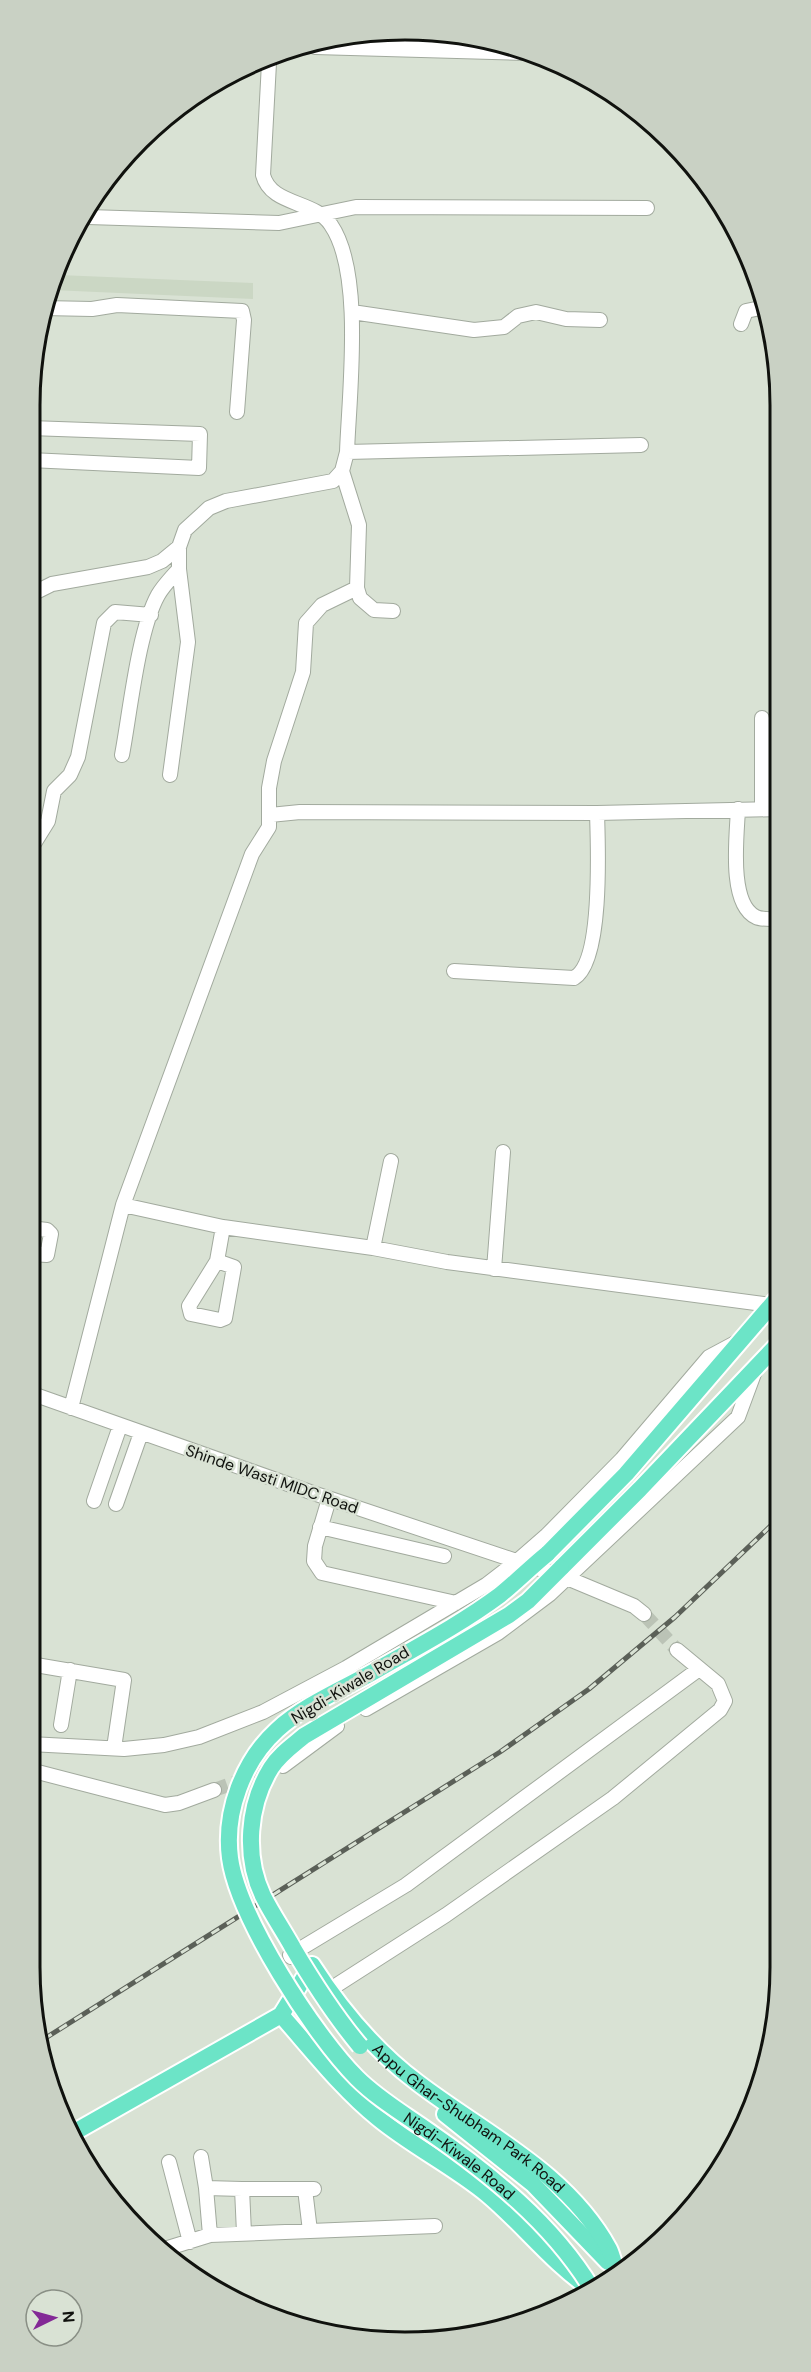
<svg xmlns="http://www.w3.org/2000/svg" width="811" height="2372" viewBox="0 0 811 2372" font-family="'DM Sans',sans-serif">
	<rect width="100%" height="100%" fill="#d9e2d4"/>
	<!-- built -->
	<path fill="#cbd7c4" d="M59 275 253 283V299L52 290Z"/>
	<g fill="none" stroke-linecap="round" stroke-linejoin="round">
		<!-- minor-tunnel -->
		<path stroke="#bbc3b6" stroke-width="14" stroke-dasharray="14 7" stroke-linecap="butt" d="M644 1614 677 1650
			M214 1790 276 1768"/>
		<defs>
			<path id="minor" d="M343 38 450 39
				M315 47 525 53
				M88 217 279 223 356 207 647 208
				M43 308 92 309 117 305 242 311 244 320 237 412
				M352 312 474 330 504 327 518 316 536 312 566 319 600 320
				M741 324 746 311 765 307
				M30 428 200 434 199 468 30 460
				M347 452 641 445
				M342 471 359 525 357 588 360 598 374 610 393 611
				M30 595 52 584 148 567 162 561 179 547
				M122 755C130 713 138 631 158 595 163 586 172 577 179 569
				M170 775 188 642 179 569V547L185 530 209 508 226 501 333 481 342 471 347 452C349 394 364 273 331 225 315 200 271 206 263 175L269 63
				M738 809C737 834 728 904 756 917 762 920 772 919 779 919
				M762 809V718
				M270 815 300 812 597 813 779 809
				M30 850 48 821 54 791 70 775 78 757 104 623 115 612 151 615
				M454 971 574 978C603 962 598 844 597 813
				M123 1205 223 1227 373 1248 447 1262 771 1305
				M30 1228 47 1230 51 1234 47 1255 30 1254
				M373 1248 391 1161
				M217 1261 234 1267 225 1318 220 1320 191 1314 189 1306 217 1261 223 1227
				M494 1269 503 1152
				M30 1393 316 1494 567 1578 634 1606 644 1614
				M71 1408 123 1205 252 854 269 827V788L274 761 303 672 306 623 322 605 357 588
				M329 1499 315 1546 314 1561 322 1573 456 1603
				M94 1501 120 1426
				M116 1504 141 1433
				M320 1527 444 1556
				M30 1664 124 1680 114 1748
				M366 1709 498 1633 550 1594 738 1417 755 1371
				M61 1725 70 1670
				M30 1744 124 1749 164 1745 199 1737 263 1712 346 1668 486 1585 516 1562 547 1535 622 1459 709 1357 737 1342
				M283 1766 337 1726
				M30 1770 165 1805 179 1803 214 1790
				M291 1957 290 1955 406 1885 699 1669
				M329 1990 446 1915 613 1798 720 1710 725 1701 718 1684 677 1650
				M201 2157 206 2188
				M169 2162 190 2242
				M305 2189 310 2231
				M244 2233 242 2189H314
				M210 2235 206 2188 242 2189
				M168 2248 210 2235 435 2226"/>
			<g id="major">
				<path d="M547 1554 626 1474 780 1295"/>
				<path d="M561 1568 640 1489 780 1342"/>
				<path d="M281 2015C312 2050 342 2089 378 2118 412 2146 453 2166 487 2194 523 2224 552 2263 591 2289"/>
				<path d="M445 2114 533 2184 608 2262"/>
				<path id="s1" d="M73 2133 281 2015 312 1965C341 2010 375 2051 418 2083 485 2134 567 2172 609 2249 613 2257 614 2267 618 2275"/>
			</g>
		</defs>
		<!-- minor casing -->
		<use href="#minor" stroke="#a2aa9e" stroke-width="16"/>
		<!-- major casing -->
		<use href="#major" stroke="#fff" stroke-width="20"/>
		<!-- minor -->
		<use href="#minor" stroke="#fff" stroke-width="14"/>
		<!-- major -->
		<use href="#major" stroke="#6ce4c7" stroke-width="16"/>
		<defs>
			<path id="rail" d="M44 2039 500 1752 589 1689 675 1617 780 1517"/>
		</defs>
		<!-- rail casing -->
		<use href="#rail" stroke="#5b6058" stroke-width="5"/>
		<!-- rail -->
		<use href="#rail" stroke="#d9e2d4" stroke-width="3" stroke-dasharray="9" stroke-linecap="butt"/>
		<defs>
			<g id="major-bridge">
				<path id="s2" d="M547 1554C531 1567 516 1582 500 1595 461 1624 417 1647 375 1671 343 1689 304 1705 277 1730 243 1761 224 1812 230 1858 238 1917 314 2035 357 2078 378 2099 404 2114 428 2131 490 2174 552 2223 592 2289"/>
				<path d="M360 2046C334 2015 313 1982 293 1948 283 1930 272 1914 263 1896 244 1856 248 1805 271 1768 279 1755 292 1746 304 1736L509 1615 528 1601 561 1568"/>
			</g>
		</defs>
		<!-- major-bridge casing -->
		<use href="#major-bridge" stroke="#fff" stroke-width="20" stroke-linecap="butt"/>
		<!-- major-bridge -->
		<use href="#major-bridge" stroke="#6ce4c7" stroke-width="16"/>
	</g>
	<g text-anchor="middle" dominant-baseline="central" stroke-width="5" stroke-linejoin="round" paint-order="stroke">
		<!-- street labels -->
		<g font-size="16" fill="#10120e" stroke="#d9e2d4">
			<text transform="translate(272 1479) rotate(19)">Shinde Wasti MIDC Road</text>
			<text transform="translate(350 1685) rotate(-31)">Nigdi-Kiwale Road</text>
			<text stroke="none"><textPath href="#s1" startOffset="519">Appu Ghar-Shubham Park Road</textPath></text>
			<text stroke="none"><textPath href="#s2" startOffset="850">Nigdi-Kiwale Road</textPath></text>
		</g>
	</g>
	<!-- crop -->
	<path d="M0 0H811V2372H0ZM405 40H405A365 365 0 0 1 770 405V1967A365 365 0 0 1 405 2332H405A365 365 0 0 1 40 1967V405A365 365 0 0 1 405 40Z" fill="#c9d1c4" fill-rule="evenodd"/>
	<path fill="none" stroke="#10120e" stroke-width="3" d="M405 40H405A365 365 0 0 1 770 405V1967A365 365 0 0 1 405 2332H405A365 365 0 0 1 40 1967V405A365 365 0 0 1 405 40Z"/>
	<!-- north arrow -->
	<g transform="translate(54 2318) rotate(85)"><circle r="28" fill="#d9e2d4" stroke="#898f85" stroke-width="1.5"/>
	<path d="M0-4.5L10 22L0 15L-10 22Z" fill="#832996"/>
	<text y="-9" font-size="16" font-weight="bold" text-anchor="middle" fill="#10120e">N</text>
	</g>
</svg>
